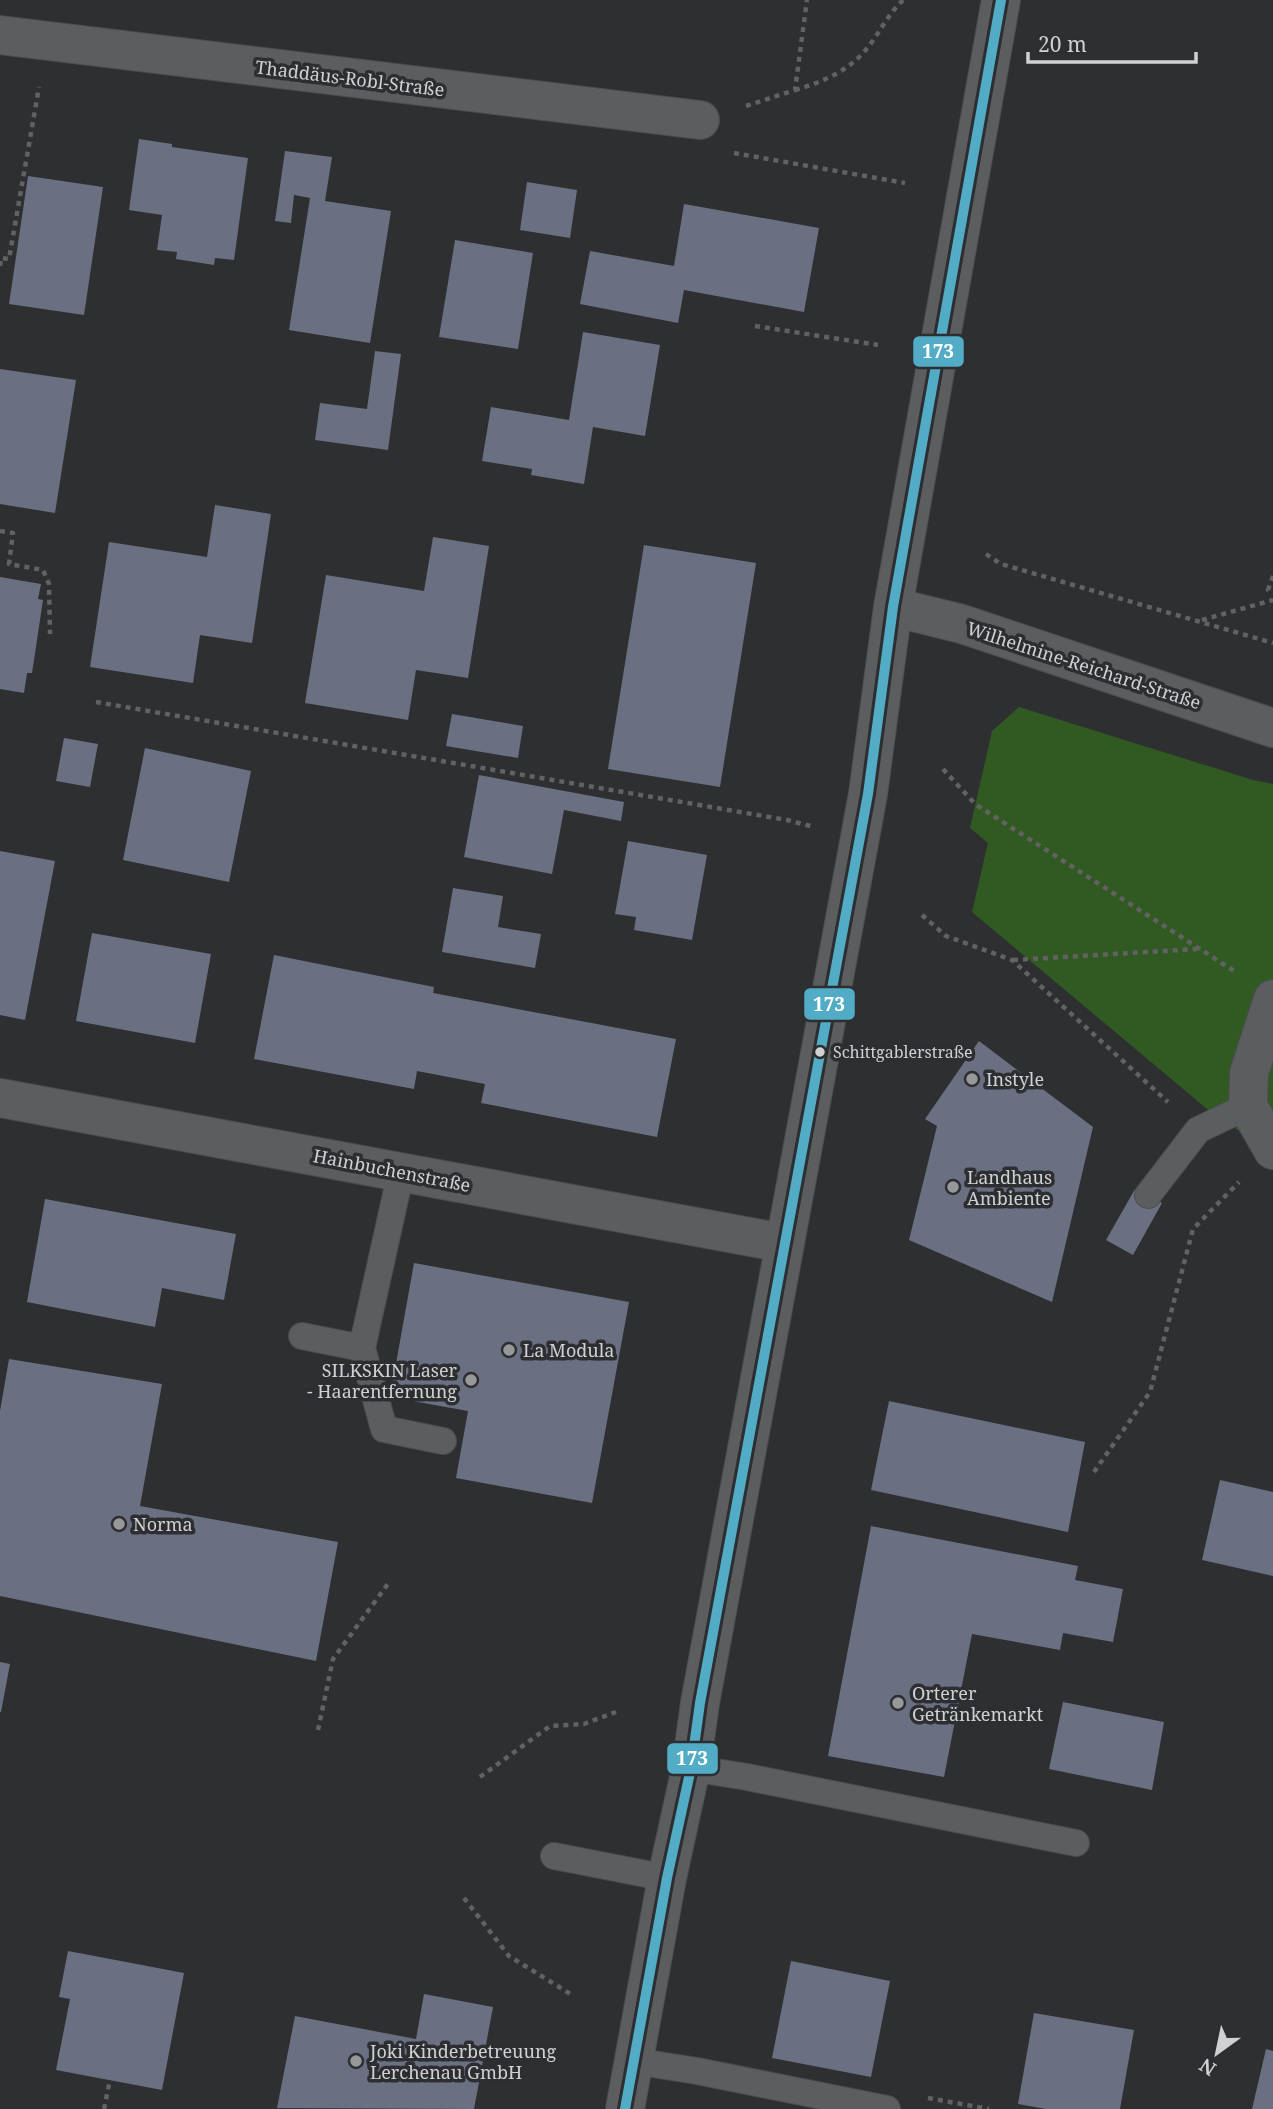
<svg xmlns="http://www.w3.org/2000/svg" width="1273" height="2109" viewBox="0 0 1273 2109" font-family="'Noto Serif',serif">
	<rect width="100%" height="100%" fill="#2e2f31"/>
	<!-- green -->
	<path fill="#315a23" d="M1019 707 1253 780 1273 784V1153L1213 1114 972 912 988 843 970 828 992 731Z"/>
	<!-- building -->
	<path fill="#6a7081" d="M139 139 172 144V147L248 158 234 260 215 258 214 265 176 259 177 252 157 250 162 215 129 210Z
		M285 151 332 157 325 201 391 211 370 343 289 330 310 198 294 195 291 223 275 221Z
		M28 176 103 187 84 315 9 304Z
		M527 182 577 190 570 238 520 230Z
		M684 204 819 228 804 312 684 290 678 323 580 304 590 251 674 266Z
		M455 240 533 253 518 349 439 337Z
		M583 332 660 345 645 436 593 427 584 484 531 475 532 469 482 461 491 407 569 420Z
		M375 351 401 354 388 450 315 440 320 403 367 409Z
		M0 369 76 380 55 513 0 504Z
		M215 505 271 514 252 643 200 635 193 683 90 667 109 542 207 557Z
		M433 537 489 546 468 678 416 670 408 720 305 703 326 575 424 591Z
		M644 545 756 563 720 787 608 769Z
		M0 577 41 584 38 599 43 600 32 673H27L24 693 0 689Z
		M452 714 523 726 518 758 446 746Z
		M64 738 98 744 90 787 56 781Z
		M145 748 251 771 229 882 123 860Z
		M479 775 624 802 621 821 564 810 552 874 464 857Z
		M628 841 707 855 692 940 634 930 636 917 615 914Z
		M0 851 55 861 25 1020 0 1015Z
		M453 888 503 896 498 927 541 934 535 968 442 952Z
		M92 933 211 954 195 1043 76 1021Z
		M274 955 434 987 433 993 676 1039 657 1137 481 1103 485 1084 417 1071 414 1089 254 1059Z
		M979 1041 1093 1127 1052 1302 909 1240 937 1126 925 1119Z
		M1135 1189 1162 1203 1133 1255 1106 1240Z
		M45 1199 236 1234 224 1300 162 1288 155 1327 27 1302Z
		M414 1263 629 1302 592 1503 456 1478 468 1411 390 1397Z
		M9 1359 162 1384 140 1506 338 1542 316 1661 0 1596V1411Z
		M889 1401 1085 1442 1068 1532 871 1490Z
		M1220 1480 1273 1492V1576L1202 1560Z
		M871 1526 1078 1566 1075 1580 1123 1589 1113 1642 1063 1633 1060 1650 972 1634 944 1777 828 1756Z
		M0 1662 10 1664 1 1712H0Z
		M1063 1702 1164 1722 1152 1790 1049 1769Z
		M68 1951 184 1973 162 2090 56 2070 70 1999 59 1997Z
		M791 1961 890 1981 871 2077 772 2058Z
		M424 1994 493 2007 474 2109 277 2108 295 2016 416 2039Z
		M1034 2013 1134 2030 1120 2109H1046L1018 2104Z
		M1266 2049 1273 2051V2109H1252Z"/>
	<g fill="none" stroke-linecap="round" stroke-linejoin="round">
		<defs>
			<path id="lane" d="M401 1172 362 1348 384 1429 443 1441
				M1148 1195 1198 1130 1248 1106
				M302 1336 362 1348
				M691 1768 747 1777 1076 1843
				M554 1856 667 1878
				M634 2061 697 2071 887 2109"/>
			<path id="street" d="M0 35 700 120
				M1273 999 1249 1073 1248 1106 1273 1150
				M0 1098 783 1243"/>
			<path id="secondary" d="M893 607 962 624 1273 728
				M625 2109 667 1878 691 1768 700 1703 868 794 893 607 1001 0"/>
		</defs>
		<!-- lane casing -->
		<use href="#lane" stroke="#4b4c4d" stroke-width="28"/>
		<!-- street casing -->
		<use href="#street" stroke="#4b4c4d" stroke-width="40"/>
		<!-- secondary casing -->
		<use href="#secondary" stroke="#4b4c4d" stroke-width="40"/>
		<!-- path -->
		<path stroke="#626263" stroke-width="4.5" stroke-dasharray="5 5" stroke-linecap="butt" d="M795 90C819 83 845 73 863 53 878 37 886 16 903 0
			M746 106 795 90 807 0
			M734 153 905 183
			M0 266 1 258 9 259 39 87
			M755 326 878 345
			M0 531 13 533 9 564 43 570 49 584 50 634
			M986 554 1001 564 1273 643
			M1273 576 1268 590 1273 591
			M1202 620 1273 600
			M96 702 787 820 814 827
			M943 769 975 804 1234 971
			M922 915 946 936 1012 960 1168 1102
			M1013 960 1197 949
			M1094 1472 1150 1392 1193 1229 1239 1182
			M318 1730 333 1659 390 1581
			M480 1777 550 1726 584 1724 616 1712
			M464 1898 509 1956 572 1995
			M928 2098 989 2109
			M104 2109 110 2080"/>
		<!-- lane -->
		<use href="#lane" stroke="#5c5d5e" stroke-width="26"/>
		<!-- street -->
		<use href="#street" stroke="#5c5d5e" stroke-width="38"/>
		<!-- secondary -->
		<use href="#secondary" stroke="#5c5d5e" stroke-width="38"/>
		<defs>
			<path id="bus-1" d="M625 2109 667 1878 691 1768 700 1703 868 794 893 607 1001 0"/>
		</defs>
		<!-- bus-1 casing -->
		<use href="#bus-1" stroke="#2d2e32" stroke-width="16"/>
		<!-- bus-1 -->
		<use href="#bus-1" stroke="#53acc5" stroke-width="10"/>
	</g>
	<!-- markers -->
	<circle fill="#d0d1d3" stroke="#2d2e32" stroke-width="2.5" cx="820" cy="1052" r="6"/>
	<g fill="#97989a" stroke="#2d2e32" stroke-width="2.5">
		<circle cx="972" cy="1079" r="7"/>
		<circle cx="953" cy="1187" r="7"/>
		<circle cx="509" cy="1350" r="7"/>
		<circle cx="471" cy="1380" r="7"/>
		<circle cx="119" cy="1524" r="7"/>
		<circle cx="898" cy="1703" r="7"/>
		<circle cx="356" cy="2061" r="7"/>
	</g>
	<g text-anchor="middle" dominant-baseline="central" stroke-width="7" stroke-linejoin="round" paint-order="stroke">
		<!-- bus labels -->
		<g font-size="16" fill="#d0d1d3" stroke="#2d2e32" text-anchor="start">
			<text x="833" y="1052">Schittgablerstraße</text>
		</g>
		<!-- street labels -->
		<g font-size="18" fill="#d0d1d3" stroke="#2d2e32">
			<text transform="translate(350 78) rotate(7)">Thaddäus-Robl-Straße</text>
			<text transform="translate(1084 665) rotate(18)">Wilhelmine-Reichard-Straße</text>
			<text transform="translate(392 1170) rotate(11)">Hainbuchenstraße</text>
		</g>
		<!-- poi labels -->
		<g font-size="18" fill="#d0d1d3" stroke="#2d2e32" text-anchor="start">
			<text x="986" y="1079">Instyle</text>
			<text x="967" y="1177">Landhaus<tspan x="967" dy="21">Ambiente</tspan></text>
			<text x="523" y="1350">La Modula</text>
			<text x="457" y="1370" text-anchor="end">SILKSKIN Laser<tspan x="457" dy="21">- Haarentfernung</tspan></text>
			<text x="133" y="1524">Norma</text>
			<text x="912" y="1693">Orterer<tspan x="912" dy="21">Getränkemarkt</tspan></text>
			<text x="370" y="2051">Joki Kinderbetreuung<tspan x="370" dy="21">Lerchenau GmbH</tspan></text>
		</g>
	</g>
	<g stroke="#2d2e32" stroke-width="2.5">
		<rect x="912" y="335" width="53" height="33" rx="7" fill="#53acc5"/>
		<rect x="803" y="987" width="53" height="34" rx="7" fill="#53acc5"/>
		<rect x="666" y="1742" width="53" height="33" rx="7" fill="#53acc5"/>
	</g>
	<g font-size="19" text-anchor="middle" font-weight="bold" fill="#fff">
		<text x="938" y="358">173</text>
		<text x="829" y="1011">173</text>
		<text x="692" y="1765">173</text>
	</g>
	<!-- north arrow -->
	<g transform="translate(1217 2053) rotate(213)" stroke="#2d2e32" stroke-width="5" paint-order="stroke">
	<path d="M0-5L12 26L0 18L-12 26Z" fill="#d0d1d3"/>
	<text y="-10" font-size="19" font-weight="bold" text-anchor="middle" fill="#d0d1d3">N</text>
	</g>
	<!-- scale -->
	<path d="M1028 52v10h168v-10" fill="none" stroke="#d0d1d3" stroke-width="3.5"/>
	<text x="1038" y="52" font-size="21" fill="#d0d1d3" stroke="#2d2e32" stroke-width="5" paint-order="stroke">20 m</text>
</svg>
